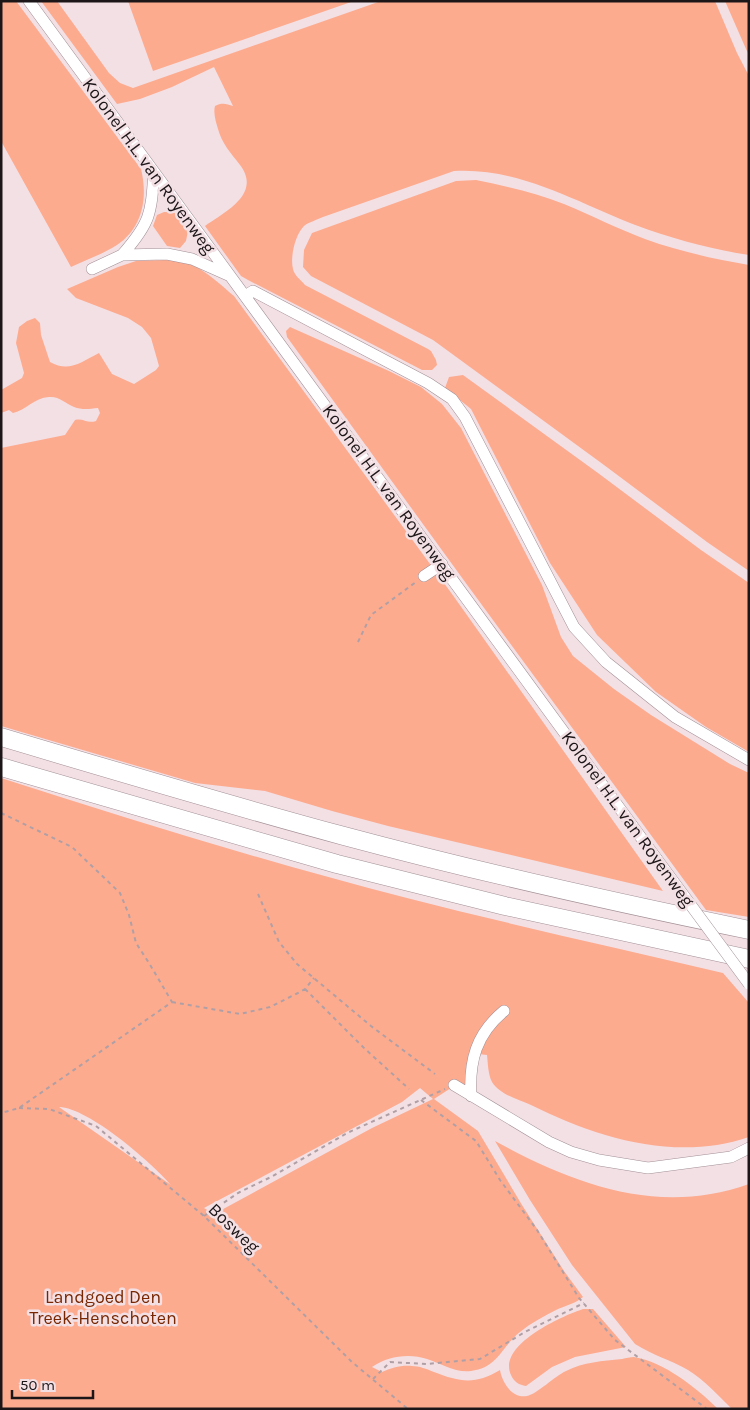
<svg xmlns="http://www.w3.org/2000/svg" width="750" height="1410" viewBox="0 0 750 1410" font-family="Karla,sans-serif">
	<rect width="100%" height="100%" fill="#f3e0e5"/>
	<!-- green -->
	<path fill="#fdab8f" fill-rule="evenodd" d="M1 1H16L141 169C148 197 143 228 117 245 103 254 86 260 71 267L1 141Z
		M41 1H57L109 73 120 83 133 88 381 1H715L737 53 749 76V255C716 250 681 241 649 230 585 208 525 167 454 171L323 217C317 220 309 222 304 226 295 235 290 257 293 269 294 275 301 280 305 285L428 349 431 351 436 360 437 365 432 370H422L248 280 241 276 205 226C225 212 262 194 240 165 231 153 222 144 218 129 216 122 213 113 215 106 222 102 227 104 233 106L214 67 172 87 140 99 117 104Z
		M128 1H354L153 71Z
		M725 1H749V55L746 49Z
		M476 180C506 186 536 193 564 204 591 215 618 229 645 239 678 251 714 259 749 265V571L707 542 604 465 433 340 311 276 303 267 304 250 312 233 456 181Z
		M164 212H174L188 231 186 241 180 248 167 246 153 226 157 215Z
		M136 261C150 261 165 259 179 261 198 263 220 284 234 296L452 594 663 891 388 826 332 811 265 791 195 783 1 726V448L65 435 75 420C84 418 87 424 96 421L100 413 98 408C89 409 82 410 74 407 65 403 59 396 49 397 34 398 26 410 13 413L9 410 1 413V390L22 378 24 373 16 343 19 327 27 321 35 318 40 323 41 335 50 362C69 373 81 362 99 353L112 374 134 384 156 370 159 366 151 338 142 327 128 318 76 298 67 289 118 267Z
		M290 327 389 371 421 387 442 404 461 428 542 585 561 637 573 656 614 689 651 715 730 764 749 773V917L706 910 468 586 287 337 286 331Z
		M463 375 598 473 701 550 749 583V752L706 727 656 692 597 635 550 563 471 409 445 388 449 377Z
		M1 778C135 821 270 863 407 898 512 925 618 948 723 973L749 1003V1137C676 1162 597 1138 531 1105 519 1100 499 1094 492 1082 488 1074 488 1064 487 1055L469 1053 465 1087 456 1080 451 1088 434 1099 478 1131 522 1205 564 1271 583 1297C577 1303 564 1306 556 1310 544 1316 531 1323 520 1332 502 1346 498 1368 471 1371 455 1373 442 1364 427 1359 409 1353 388 1356 372 1367L382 1372C391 1368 401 1365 412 1366 419 1366 427 1369 434 1372 460 1382 475 1385 500 1370 502 1382 512 1399 527 1396 537 1394 555 1376 566 1371 584 1362 602 1361 622 1359 626 1358 630 1357 634 1357 664 1362 697 1388 718 1409H1ZM420 1088 433 1099 372 1128 214 1214 204 1208 402 1102ZM59 1107C89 1108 151 1162 171 1185Z
		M495 1141C575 1185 659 1216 749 1184V1409H732C718 1395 704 1380 688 1370 671 1360 652 1355 635 1344L572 1265 530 1200Z
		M583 1309H593L626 1347 575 1357 552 1367 526 1386C519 1385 514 1382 511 1375 497 1345 562 1316 583 1309Z"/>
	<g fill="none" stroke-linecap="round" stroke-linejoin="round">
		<defs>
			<path id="minor" d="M29 1 656 858
				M122 255C151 222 151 214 154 172
				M92 269 122 255 167 254 192 259 228 275
				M245 296 253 291 428 383 452 399 465 417 574 627 606 662 675 717 749 760
				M424 576 442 564
				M454 1085 549 1142 571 1152 599 1160 648 1168 731 1157 749 1148
				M471 1096C469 1061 476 1034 504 1011"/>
			<path id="highway" d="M1 737C115 771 229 805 344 836 478 872 613 902 749 930
				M1 767 337 864 505 906 749 959"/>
		</defs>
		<!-- minor casing -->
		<use href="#minor" stroke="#a29096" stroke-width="12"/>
		<!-- highway casing -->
		<use href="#highway" stroke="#a29096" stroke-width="19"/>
		<!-- path -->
		<path stroke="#b0a0a5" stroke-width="2" stroke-dasharray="4 4" stroke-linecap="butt" d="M358 642 371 615 416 582
			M1 813 72 847 120 893 129 915 136 943 149 963 172 1002 19 1108 1 1113
			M258 894 279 942 297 964 371 1026 435 1074
			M305 989 364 1048 409 1089
			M172 1002 240 1014 270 1007 298 993 305 989 314 978
			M421 1100 476 1141 500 1180 537 1230 579 1298 615 1340 707 1409
			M19 1108 49 1109 96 1126 204 1216 352 1362 408 1409
			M204 1216 238 1193 273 1176 347 1133 445 1089
			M373 1379 390 1362 426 1364 480 1359 525 1332 584 1303"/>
		<!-- minor -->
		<use href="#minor" stroke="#fff" stroke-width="11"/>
		<!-- highway -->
		<use href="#highway" stroke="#fff" stroke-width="18"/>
		<defs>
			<path id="minor-bridge" d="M656 858 749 984"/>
		</defs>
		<!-- minor-bridge casing -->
		<use href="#minor-bridge" stroke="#a29096" stroke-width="12" stroke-linecap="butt"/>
		<!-- minor-bridge -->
		<use href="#minor-bridge" stroke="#fff" stroke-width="11"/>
	</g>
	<g text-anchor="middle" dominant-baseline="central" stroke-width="5" stroke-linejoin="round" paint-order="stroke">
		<!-- street labels -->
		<g font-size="18" fill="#1d1618" stroke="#f3e0e5">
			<text transform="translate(149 166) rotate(54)">Kolonel H.L. van Royenweg</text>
			<text transform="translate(389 492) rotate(54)">Kolonel H.L. van Royenweg</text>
			<text transform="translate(628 819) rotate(54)">Kolonel H.L. van Royenweg</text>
			<text transform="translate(234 1228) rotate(44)">Bosweg</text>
		</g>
		<!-- park labels -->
		<g font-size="18" fill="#782702" stroke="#f3e0e5">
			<text x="103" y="1297">Landgoed Den<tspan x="103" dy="21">Treek-Henschoten</tspan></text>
		</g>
	</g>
	<!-- border -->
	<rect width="750" height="1410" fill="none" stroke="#1d1618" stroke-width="5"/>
	<!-- scale -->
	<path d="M12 1390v8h81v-8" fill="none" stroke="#1d1618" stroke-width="2.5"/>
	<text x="20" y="1390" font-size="15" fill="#1d1618" stroke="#f3e0e5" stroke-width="4" paint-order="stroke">50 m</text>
</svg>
